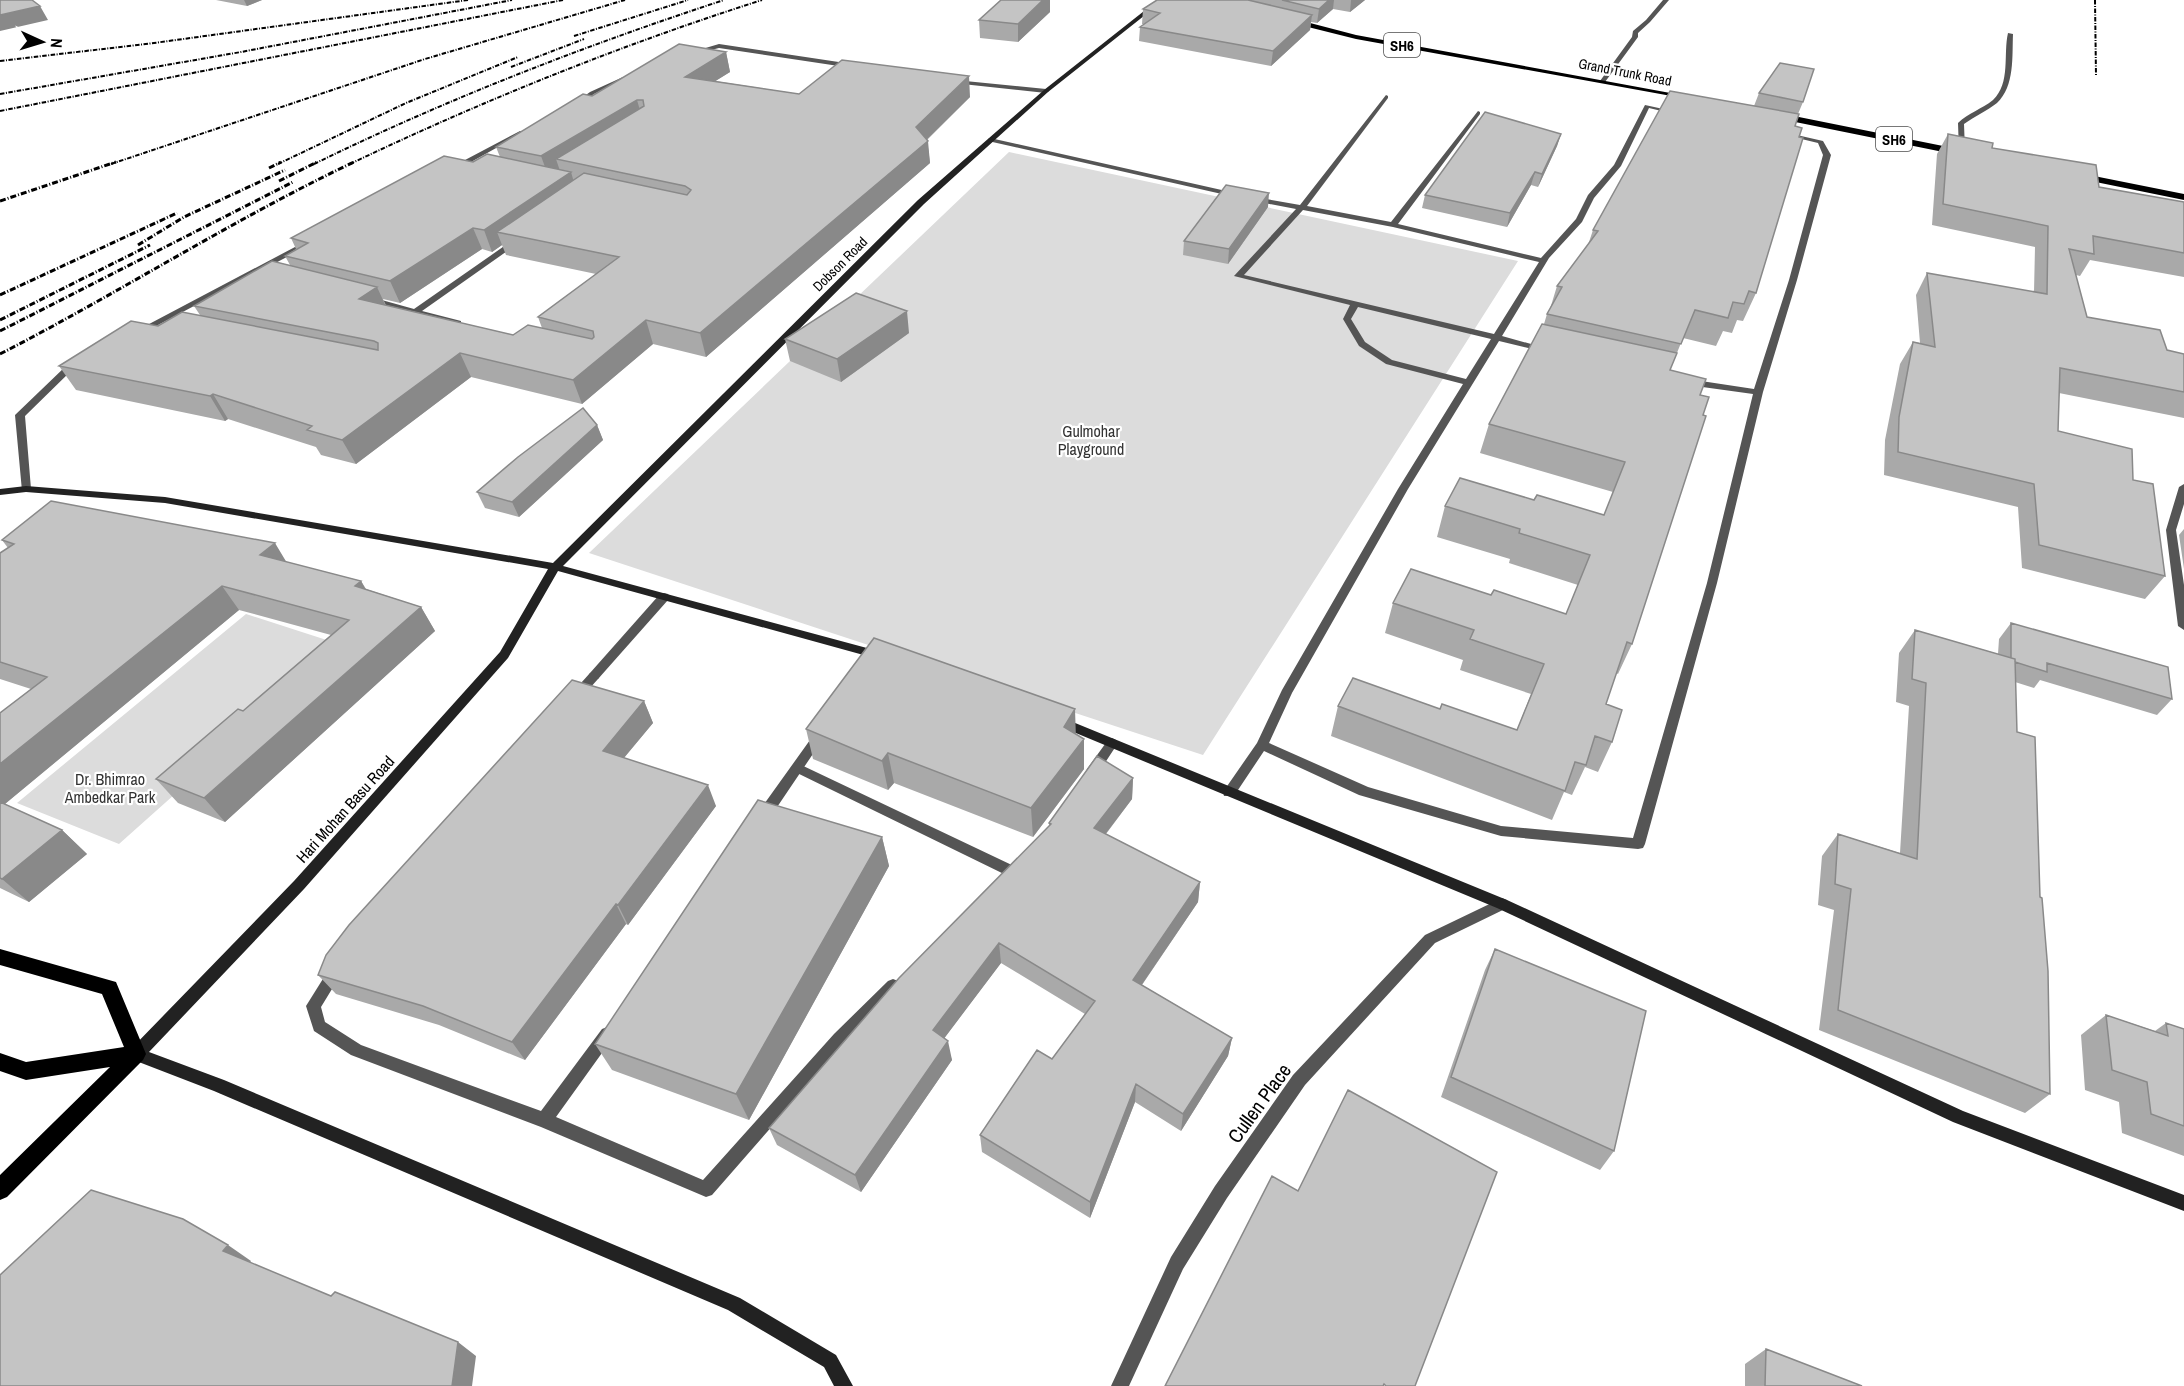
<svg xmlns="http://www.w3.org/2000/svg" width="2184" height="1386" viewBox="0 0 2184 1386" font-family="'Archivo Narrow',sans-serif">
	<rect width="100%" height="100%" fill="#fff"/>
	<!-- green -->
	<path fill="#dcdcdc" d="M1009 152 1518 261 1203 755 589 553Z
		M246 614 342 645 119 844 17 803Z"/>
	<g fill="none" stroke-linecap="round" stroke-linejoin="round">
		<!-- lane -->
		<path fill="#555" fill-rule="evenodd" d="M2008 33 2013 34C2012 56 2015 86 1997 103 1987 111 1975 116 1964 124L1965 151 1959 152 1958 123C1968 113 1982 109 1993 100 2011 83 2003 54 2008 33Z
			M664 593 668 594 670 597 668 600 598 679H590L588 676 590 673 660 594Z
			M797 763 1016 867 1018 871 1016 875 1011 877 1006 875 793 771 791 768 793 765Z"/>
		<!-- street -->
		<path fill="#555" fill-rule="evenodd" d="M1663 0H1669L1650 22 1638 33V37L1605 82H1601L1600 81 1632 37 1633 31 1646 20Z
			M719 44 852 64 855 66 852 68 719 48 695 54 692 52Z
			M623 77 628 78 594 94 577 106 572 105 590 92Z
			M955 80 1046 89 1049 91 1046 93 953 83V81Z
			M1386 95 1388 96V98L1307 206 1391 222 1478 111 1480 112V114L1398 224 1541 258 1576 219 1588 195 1614 165 1645 105 1677 112 1674 114 1649 108 1621 166 1594 198 1582 222 1549 258 1502 336 1549 349 1545 352 1499 341 1408 489 1292 693 1269 743 1368 787 1501 826 1633 838 1707 583 1753 394 1688 385 1683 382 1688 379 1754 389 1789 280 1823 155 1818 143 1785 135 1788 133 1823 141 1831 155 1797 280 1763 392 1717 583 1645 844 1643 848 1638 849 1501 836 1359 795 1264 751 1234 796H1224L1223 792 1257 743 1282 690 1398 489 1463 384 1386 364 1359 346 1343 319 1350 305 1234 276 1296 209 1249 200V196L1300 205ZM1303 210 1393 227 1539 262 1494 334 1244 275ZM1358 307 1491 339 1466 379 1392 360 1365 342 1351 319Z
			M520 131 525 132 455 171 448 169Z
			M990 138 1235 193 1239 195 1235 197 988 141V139Z
			M513 240 520 242 422 311 461 321V325H455L367 300 371 297 414 309Z
			M295 247 302 249 141 334 134 332Z
			M78 361 81 362V366L72 370 25 416 31 489 26 492 22 491 15 415 66 366Z
			M2184 484V504L2176 530 2184 585V630L2178 626 2166 530 2179 487Z
			M594 672 600 676 598 679 580 699H572L570 696 572 693 590 673Z
			M819 731 823 733 825 736 823 739 767 822 762 823 757 822 755 818 757 814 815 733Z
			M1112 738 1116 740 1118 743 1116 746 1097 775H1087L1086 772 1087 769 1108 740Z
			M1502 898 1507 900 1509 904 1507 908 1435 943 1305 1085 1227 1198 1183 1269 1129 1386H1111L1171 1257 1215 1186 1293 1075 1425 935Z
			M336 965 341 966 343 971 321 1007 325 1022 361 1045 541 1111 602 1029 607 1027 612 1029 615 1034 612 1039 556 1117 703 1180 834 1034 888 981 893 979 898 981 900 986 898 991 844 1044 712 1195 706 1197 541 1127 351 1055 314 1031 306 1006 331 966Z"/>
		<!-- secondary -->
		<path fill="#222" fill-rule="evenodd" d="M1158 0H1164L1048 92 924 204 563 566 878 651 884 655 882 658 878 659 558 571 508 658 304 889 149 1052 224 1080 740 1298 836 1355 853 1386H834L824 1367 728 1310 214 1091 131 1059 128 1054 131 1049 294 881 500 652 548 569 165 503 26 492 0 495V489L26 486 165 497 553 563 918 200 1044 90Z
			M1063 718 1507 900 1963 1111 2184 1195V1211L1953 1122 1497 908 1059 726 1057 723 1059 720Z"/>
		<!-- primary -->
		<path fill="#000" fill-rule="evenodd" d="M1291 18 1356 35 1692 97 1688 99 1356 39 1288 22Z
			M1779 113 1958 149 1962 152 1958 155 1776 118 1775 116Z
			M2079 173 2184 194V200L2076 178V174Z
			M0 949 116 982 146 1054 143 1060 7 1197 0 1200V1175L110 1067 26 1080 0 1071V1053L26 1062 124 1047 102 994 0 965Z"/>
		<!-- rail-far1 -->
		<path stroke="#000" stroke-width="2" stroke-dasharray="4.5 1.5 1 1.5" stroke-linecap="butt" d="M2095 0 2096 76
			M574 36 688 0
			M0 61 154 43 468 0
			M511 67 584 39
			M0 94 241 52 512 0
			M0 111 563 0
			M111 164 425 59 625 0
			M278 164 406 103 518 57
			M314 164C447 99 584 46 724 0
			M350 164C484 100 621 45 762 0"/>
		<!-- rail -->
		<path stroke="#000" stroke-width="3" stroke-dasharray="6 2 1 2" stroke-linecap="butt" d="M269 168 281 162
			M279 181 317 162
			M0 201 116 162
			M138 245 184 217 285 170
			M0 295 177 213
			M0 320 150 245
			M0 331 293 182
			M0 354C119 293 232 220 354 162"/>
	</g>
	<!-- wall -->
	<path fill="#a9a9a9" fill-rule="evenodd" d="M216 0H262L247 6Z
		M1157 0H1365L1350 12 1333 9 1317 23 1311 22 1310 30 1271 66 1139 41 1140 27 1144 24H1142L1143 9Z
		M1050 12 1018 42 980 38 979 20Z
		M726 52 730 72 715 81 799 94 970 97 927 140 930 163 706 357 653 344 582 404 471 377 356 464 321 455 316 447 228 419 225 421 76 390 59 366 158 326 200 315 194 306 290 265 285 256 296 249 291 238 473 162 500 157 496 147 592 96ZM502 245 506 255 596 274 538 317 542 328 513 335 386 305 383 299 400 303 482 249 492 252Z
		M1759 93 1803 102 1798 114 1756 293 1743 321 1737 320 1732 333 1723 331 1716 346 1683 338 1670 370 1700 395 1703 415 1632 644 1618 674 1616 673 1606 704 1612 742 1598 772 1585 767 1572 795 1564 792 1552 820 1331 736 1338 706 1440 709 1517 730 1531 694 1460 670 1463 660 1385 633 1393 603 1566 614 1578 585 1509 563 1510 559 1437 537 1445 506 1534 500 1604 515 1613 492 1480 453 1489 424 1544 324 1547 314 1550 309 1557 286 1588 245 1593 230 1754 106Z
		M1561 134 1557 146 1538 187 1531 185 1507 227 1422 208 1425 195Z
		M1948 134 1992 148 2099 187 2184 202V277L2090 260 2080 276 2076 275 2087 317 2167 350 2184 354V418L2059 393 2058 431 2133 480 2165 576 2145 599 2022 568 2018 507 1884 475 1885 440 1900 364 1913 342 1920 343 1916 295 1927 273 2034 292 2035 247 1932 225 1937 154Z
		M1268 207 1228 264 1183 255 1184 241Z
		M909 333 841 382 790 361 785 339Z
		M597 425 603 440 519 517 485 508 477 492Z
		M2184 529V569L2179 535Z
		M2 540 287 562 361 581 366 589 421 607 435 631 225 822 178 803 156 779 243 711 331 635 239 610 5 804 62 830 87 854 29 902 0 888V713L31 689 0 679V553L8 548Z
		M2011 623 2172 699 2157 715 2040 680 2034 688 2015 682 2017 732 2040 897 2050 1094 2025 1113 1819 1030 1834 910 1818 905 1822 856 1838 834 1900 853 1909 706 1896 702 1899 653 1915 630 1998 654 1999 639Z
		M644 701 653 723 624 758 716 806 628 925 626 924 525 1060 439 1025 336 994 318 975Z
		M806 729 1076 734 1084 769 1033 837 894 783 888 790 813 759Z
		M1133 778 1132 799 1106 834 1200 882 1198 902 1142 985 1232 1038 1228 1056 1181 1131 1135 1102 1090 1218 982 1152 980 1135 1052 1059 1085 1014 1001 963 944 1038 952 1060 861 1192 777 1145 769 1128 1049 827V823Z
		M882 837 889 866 749 1120 612 1070 595 1044Z
		M1495 949 1614 1151 1600 1170 1441 1097 1485 970Z
		M2106 1015 2155 1031 2166 1023 2184 1029V1156L2122 1133 2119 1102 2085 1090 2081 1035Z
		M1766 1349 1862 1386H1745V1364Z"/>
	<!-- shaded-wall -->
	<path fill="#898989" d="M244 0H262L247 6Z
		M1043 0H1050V12L1018 42V24Z
		M1329 0H1334L1333 9 1317 23 1319 9Z
		M1351 0H1365L1350 12Z
		M40 6 48 20 0 31V15Z
		M1312 15 1310 30 1271 66 1273 51Z
		M726 52 730 72 690 97 685 77Z
		M969 76 970 97 918 148 916 127Z
		M637 100 643 121 556 159 560 171 549 178 541 156Z
		M1561 134 1557 146 1538 187 1542 174Z
		M928 141 930 163 706 357 700 333Z
		M571 172 577 193 497 232 502 245 492 252 484 230Z
		M1535 172 1531 185 1507 227 1510 213Z
		M1269 193 1268 207 1228 264 1229 249Z
		M473 228 482 249 400 303 390 281Z
		M377 287 388 311 359 299Z
		M907 311 909 333 841 382 837 359Z
		M646 320 653 344 582 404 573 380Z
		M460 353 471 377 356 464 342 440Z
		M213 394 228 419 225 421 210 396Z
		M597 425 603 440 519 517 512 502Z
		M275 543 290 568 260 555Z
		M361 581 375 606 355 586Z
		M222 586 239 610 0 808V764Z
		M421 607 435 631 225 822 204 798Z
		M644 701 653 723 612 772 603 751Z
		M1075 709 1076 739 1064 727Z
		M1084 739V769L1033 837 1031 808Z
		M888 753 894 783 888 790 882 761Z
		M1133 778 1132 799 1094 849V828Z
		M708 785 716 806 628 925 618 905Z
		M62 830 87 854 29 902 2 879Z
		M882 837 889 866 749 1120 736 1094Z
		M1200 882 1198 902 1132 999 1133 980Z
		M616 904 626 924 525 1060 512 1042Z
		M999 943 1001 963 937 1048 933 1030Z
		M1232 1038 1228 1056 1181 1131 1183 1114Z
		M948 1041 952 1060 861 1192 855 1175Z
		M1136 1084 1135 1102 1090 1218V1202Z
		M228 1245 251 1261 247 1267 223 1251Z
		M458 1342 476 1356 472 1386H452Z"/>
	<!-- building -->
	<path fill="#c4c4c4" stroke="#898989" stroke-width="1.5" d="M0 0H32L40 6 0 15Z
		M1001 0H1043L1018 24 979 20Z
		M1157 0H1248L1312 15 1273 51 1140 27 1160 13 1143 9Z
		M1282 0H1329L1319 9Z
		M679 44 726 52 685 77 799 94 842 60 969 76 916 127 928 141 700 333 646 320 573 380 460 353 342 440 307 430 312 426 213 394 210 396 59 366 131 321 158 326 182 312 378 350V343L374 341 194 306 272 261 377 287 359 299 513 335 528 325 592 339 594 337 593 331 538 317 619 257 497 232 584 173 687 195 691 190 685 186 556 159 644 106 643 100H637L541 156 496 147 583 94 592 96Z
		M1780 63 1814 69 1803 102 1759 93Z
		M1670 91 1799 114 1795 126 1802 128 1799 137 1803 138 1756 293 1749 291 1744 304 1733 302 1728 318 1695 310 1681 344 1547 314 1562 287 1557 286 1598 231 1593 230Z
		M1485 112 1561 134 1542 174 1535 172 1510 213 1425 195Z
		M1948 134 1993 143 1992 148 2096 165 2099 187 2184 202V253L2093 236 2094 254 2069 249 2087 317 2160 330 2167 350 2184 354V392L2060 368 2058 431 2132 449 2133 480 2153 484 2165 576 2039 545 2034 484 1898 452 1899 417 1913 342 1935 347 1927 273 2047 294 2048 226 1943 204Z
		M487 154 571 172 484 230 473 228 390 281 285 256 308 243 291 238 444 156 473 162Z
		M1226 185 1269 193 1229 249 1184 241Z
		M856 293 907 311 837 359 785 339Z
		M1542 324 1677 353 1670 370 1706 379 1700 395 1709 397 1703 415 1706 416 1632 644 1627 642 1606 704 1622 710 1612 742 1595 736 1586 765 1575 762 1565 791 1338 706 1353 678 1440 709 1442 704 1517 730 1544 664 1470 639 1474 630 1393 603 1411 569 1491 595 1494 590 1566 614 1590 555 1519 533 1520 529 1445 506 1460 478 1534 500 1537 495 1604 515 1625 462 1489 424Z
		M583 408 597 425 512 502 477 492 518 457Z
		M51 501 275 543 260 555 361 581 355 586 421 607 204 798 156 779 238 709 243 711 349 620 222 586 0 764V713L47 677 0 662V553L14 544 2 540Z
		M2011 623 2168 667 2172 699 2047 663V672L2015 662V659L2011 658Z
		M1915 630 2015 659 2017 732 2035 737 2040 897 2042 898 2048 971 2050 1094 1838 1010 1851 889 1835 884 1838 834 1917 859 1926 683 1912 679Z
		M874 638 1075 709 1064 727 1084 739 1031 808 888 753 882 761 806 729Z
		M572 680 644 701 603 751 708 785 618 905 616 904 512 1042 423 1006 318 975 326 955 349 925Z
		M1097 756 1133 778 1094 828 1200 882 1133 980 1232 1038 1183 1114 1136 1084 1090 1202 980 1135 1037 1050 1052 1059 1095 1001 999 943 933 1030 948 1041 855 1175 769 1128 899 978 1051 824 1049 823Z
		M758 800 882 837 736 1094 595 1044Z
		M0 802 62 830 2 879 0 878Z
		M1495 949 1646 1011 1614 1151 1451 1077Z
		M2106 1015 2168 1036 2166 1023 2184 1029V1126L2151 1114 2147 1082 2112 1070Z
		M1348 1090 1497 1172 1415 1386H1386L1384 1384 1383 1386H1165L1272 1176 1298 1191Z
		M91 1190 183 1219 228 1245 223 1251 331 1296 335 1292 458 1342 452 1386H0V1275Z
		M1766 1349 1862 1386H1765Z"/>
	<g text-anchor="middle" dominant-baseline="central" stroke-width="4.5" stroke-linejoin="round" paint-order="stroke">
		<!-- far-street labels -->
		<g font-size="14" fill="#000" stroke="#fff">
			<text transform="translate(1625 72) rotate(11)">Grand Trunk Road</text>
			<text transform="translate(840 264) rotate(-45)">Dobson Road</text>
		</g>
		<!-- shield labels -->
		<g fill="#fff" stroke="#4c4c4c" stroke-width="1.5">
			<rect x="1384" y="33" width="36" height="24" rx="4.5"/>
			<rect x="1876" y="127" width="36" height="24" rx="4.5"/>
		</g>
		<g font-size="15" font-weight="bold" fill="#000">
			<text x="1402" y="45">SH6</text>
			<text x="1894" y="139">SH6</text>
		</g>
		<!-- park labels -->
		<g font-size="16" fill="#333" stroke="#fff">
			<text x="1091" y="431">Gulmohar<tspan x="1091" dy="18">Playground</tspan></text>
			<text x="110" y="779">Dr. Bhimrao<tspan x="110" dy="18">Ambedkar Park</tspan></text>
		</g>
		<!-- street labels -->
		<g font-size="16" fill="#000" stroke="#fff">
			<text transform="translate(345 809) rotate(-48)">Hari Mohan Basu Road</text>
		</g>
		<!-- near-street labels -->
		<g font-size="20" fill="#000" stroke="#fff">
			<text transform="translate(1259 1103) rotate(-54)">Cullen Place</text>
		</g>
	</g>
	<!-- north arrow -->
	<g transform="translate(42 42) rotate(94)" stroke="#ffffff" stroke-width="4.5" paint-order="stroke">
	<path d="M0-4.5L10 22L0 15L-10 22Z" fill="#000000"/>
	<text y="-9" font-size="16" font-weight="bold" text-anchor="middle" fill="#000000">N</text>
	</g>
</svg>
